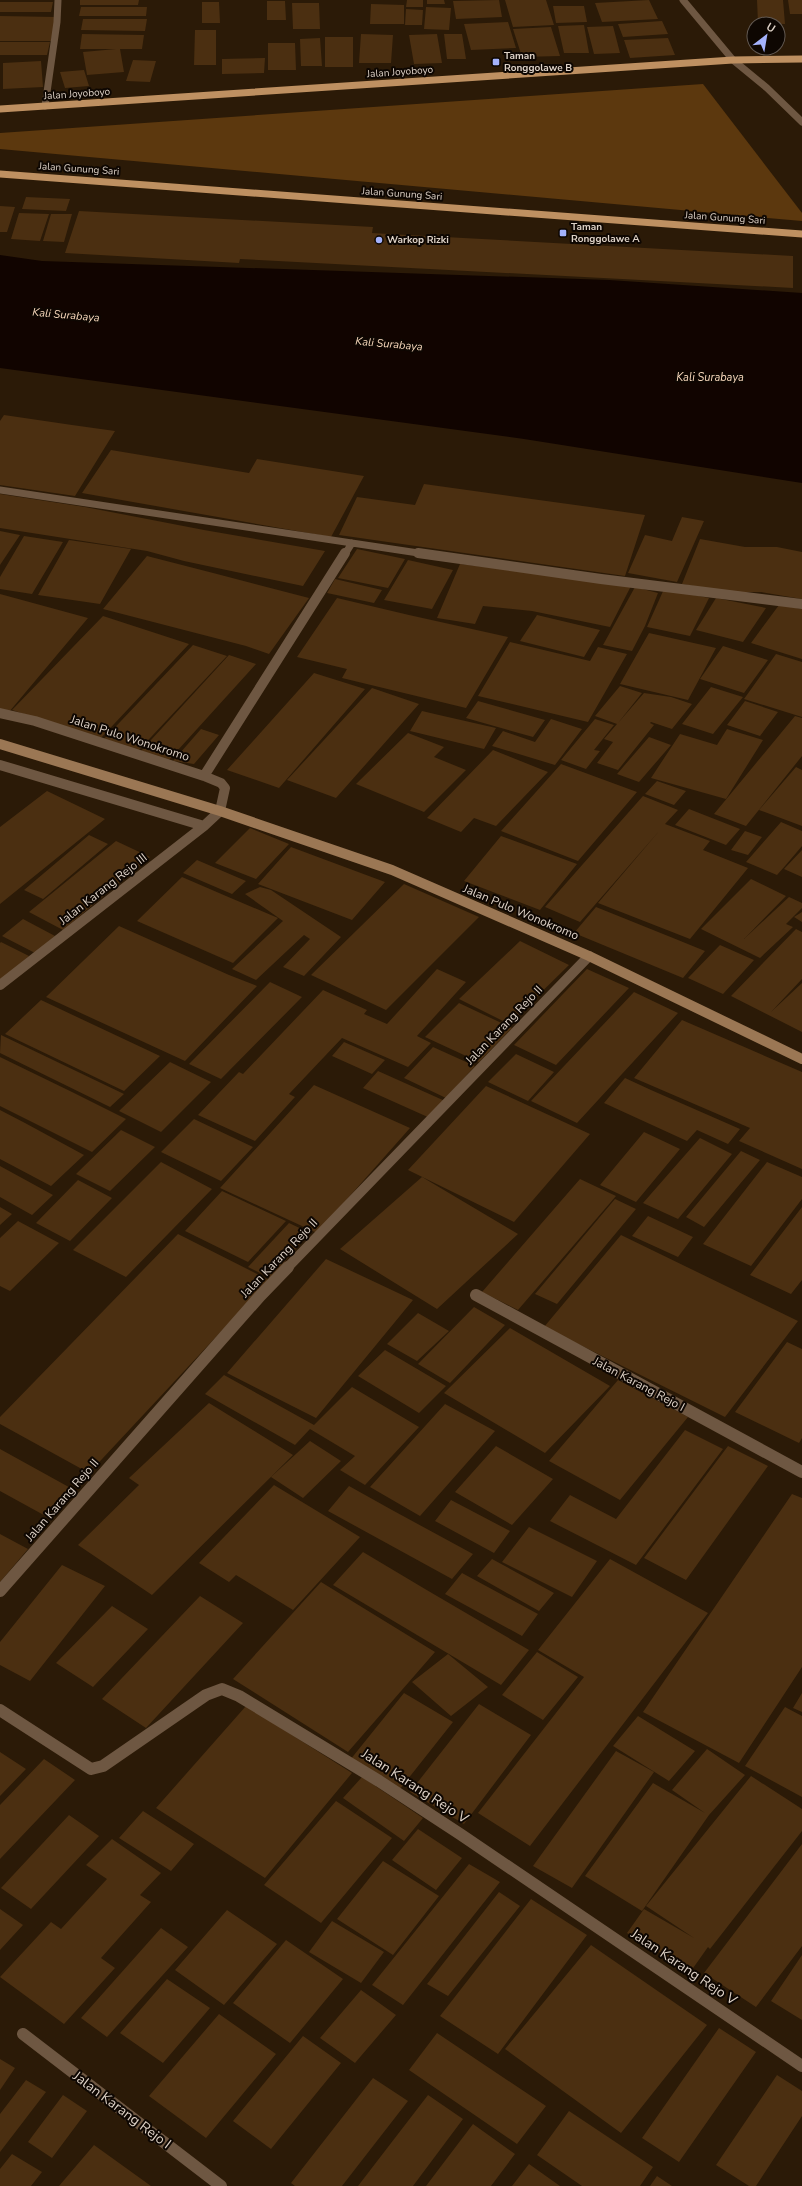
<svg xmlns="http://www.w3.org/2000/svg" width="802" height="2186" viewBox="0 0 802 2186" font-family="'Nunito Sans',sans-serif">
	<rect width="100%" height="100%" fill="#2b1a07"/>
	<!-- green -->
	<path fill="#5c380e" d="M703 84 802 213V221L0 149V133Z"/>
	<!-- water -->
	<path fill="#110400" d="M0 255 42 261 609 280 802 293V483L524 439 0 368Z"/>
	<!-- building -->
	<path fill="#4b2f11" d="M80 0H139L138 5H80Z
		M407 0H423V7H406Z
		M427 0H444L445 4H427Z
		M499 0 502 17 456 19 453 1Z
		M505 0H546L554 25 513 27Z
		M649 0 658 19 602 22 595 3Z
		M757 0H783L785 24 758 23Z
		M788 0H802V14H790Z
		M267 1H285L286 20H267Z
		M0 2H53L51 12H0Z
		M202 2H219L220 23H202Z
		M292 3H319L320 29H293Z
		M371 4 404 5V24H370Z
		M553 6H584L587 22 556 23Z
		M81 7H147L146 16H79Z
		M426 7 451 8 449 30 424 29Z
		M406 9 423 10 422 25H405Z
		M0 16 56 17 51 41H0Z
		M83 19H147L145 31 81 30Z
		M662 21 668 34 623 37 618 24Z
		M508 22 516 48 471 50 464 24Z
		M584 25 589 53H564L558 26Z
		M613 26 620 53 594 54 587 27Z
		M551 27 560 56 522 57 513 29Z
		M195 30H216V65H194Z
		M82 34 144 35 142 49H120L124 72 87 75 83 52 116 49H80Z
		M361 34 393 35 391 63H359Z
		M437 34 442 63 414 64 409 35Z
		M444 34H462L466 59H447Z
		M325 37H353V67H325Z
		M320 38 322 66H301L300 39Z
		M668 38 675 55 630 58 624 40Z
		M0 42H50L47 55H0Z
		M268 43H295L296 70H268Z
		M265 58 264 73 222 74V59Z
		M133 60 156 61 150 82 126 81Z
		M41 61 43 87 3 89V63Z
		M84 70 89 86 65 88 60 72Z
		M26 197 70 199 66 211 22 209Z
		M0 206 15 207 7 232H0Z
		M79 211 373 227 372 233 389 234 793 256V288L240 259 239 263 65 253Z
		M19 213 49 214 40 241 11 239Z
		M51 214H72L64 242 43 241Z
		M4 415 72 425 115 431 75 496 0 485V421Z
		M111 450 249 473 257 459 364 476 331 537 82 493Z
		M424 484 590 507 645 515 625 576 339 535 357 497 415 505Z
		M0 494 85 507 204 530 325 551 303 586 184 561 147 551 0 528Z
		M682 517 704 521 677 582 628 573 645 535 672 541Z
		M0 531 20 535 0 565Z
		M24 536 63 542 32 594 0 589V577Z
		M700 539 745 547H777L802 552V599L761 592H728L682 584Z
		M69 540 131 549 100 604 38 595Z
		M357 549 405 559 388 588 338 578Z
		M147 556 217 574 309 598 269 654 246 646 103 609Z
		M408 560 453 570 432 609 384 600Z
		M460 564 554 575 631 586 610 627 532 611 483 606 475 624 437 618Z
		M335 579 382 590 374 603 327 593Z
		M635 587 658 593 645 626 632 651 603 645Z
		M664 589 709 598 690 636 647 627Z
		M0 594 88 618 9 712 0 710Z
		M337 598 409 615 508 637 466 708 342 678 347 669 297 657Z
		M716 598 766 608 743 642 696 630Z
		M779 605 802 609V659L751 643Z
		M537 615 600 630 584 657 520 641Z
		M103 616 189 644 100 739 12 710Z
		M649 633 716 648 688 700 620 684Z
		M510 642 590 661 598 647 627 654 588 722 478 696Z
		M193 645 227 656 137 752 102 741Z
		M723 646 768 660 744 693 700 679Z
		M776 654 802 662V717L744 699Z
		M229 655 256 664 168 761 140 752Z
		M314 673 365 689 279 788 227 770Z
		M620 686 642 693 618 723 644 693 671 697 692 704 672 729 651 722 650 723 654 725 618 770 597 763 613 742 604 739 617 724 595 716Z
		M711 687 743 697 713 734 682 724Z
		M372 688 419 704 336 798 287 780Z
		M478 701 545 720 533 737 466 718Z
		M745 701 778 712 760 736 727 725Z
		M422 711 439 715 496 728 484 749 410 731Z
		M795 716 802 718V756L746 826 714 814Z
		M551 719 582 729 555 765 492 746 503 731 535 742Z
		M595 719 614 725 594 750 600 751 586 769 561 760Z
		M201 729 219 735 194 764 173 761Z
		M727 729 763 740 726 799 651 778 680 734 717 745Z
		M408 733 444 747 434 757 466 770 424 812 356 784Z
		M649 737 671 745 639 782 617 774Z
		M493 750 548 772 496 826 474 818 461 832 427 818Z
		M561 764 637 792 578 861 501 831Z
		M796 767 802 770V826L759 810Z
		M657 781 686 791 674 805 645 794Z
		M47 791 105 819 0 904V827Z
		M643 796 678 810 665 824 710 841 703 850 748 868 690 939 598 903 660 830 580 922 545 907Z
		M689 809 740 829 726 845 675 825Z
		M781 822 802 831V846L785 866 777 875 746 862Z
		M250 828 289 844 256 879 215 863Z
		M745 831 762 837 748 855 731 850Z
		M89 835 108 844 43 899 24 890Z
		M501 836 577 864 540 910 464 881Z
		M116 841 150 857 63 930 29 912Z
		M291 847 385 882 352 920 258 884Z
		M802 850V877L784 869Z
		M197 860 246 881 232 894 183 873Z
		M182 877 226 896 278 918 233 963 137 921Z
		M751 879 786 896 744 939 789 897 802 903V908L786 924 793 927 760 958 701 929Z
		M404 884 479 917 386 1010 311 975Z
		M260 887 271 890 341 937 304 976 283 967 310 939 304 935 256 980 232 969 283 921 245 894Z
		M596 907 678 940 705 951 683 978 574 933Z
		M802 912V922L794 917Z
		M23 919 55 936 35 953 2 936Z
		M119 926 229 975 257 986 185 1061 46 997Z
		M796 929 802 932V979L771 1012 802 983V1032L731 996Z
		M520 941 569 965 509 1024 459 999Z
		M1 942 29 956 0 982V943Z
		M720 945 754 960 723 994 688 978Z
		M437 969 466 982 417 1036 431 1043 408 1067 342 1038 289 1094 295 1097 255 1141 198 1115 239 1072 243 1074 323 990 367 1010 364 1014 387 1024Z
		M587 969 629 988 556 1065 514 1045Z
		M270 982 302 997 221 1079 189 1064Z
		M634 992 678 1013 577 1123 531 1101Z
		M41 1000 77 1017 160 1056 124 1091 5 1034Z
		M459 1003 512 1028 479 1062 425 1037Z
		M682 1020 802 1072V1169L739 1141 750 1128 634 1078Z
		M1 1035 124 1094 110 1107 0 1053Z
		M344 1042 385 1060 372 1074 332 1056Z
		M433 1047 475 1066 446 1098 404 1078Z
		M516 1054 554 1072 528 1101 488 1082Z
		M0 1057 72 1092 126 1119 92 1152 0 1106Z
		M170 1062 211 1082 161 1132 119 1111Z
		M378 1071 445 1101 430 1118 363 1088Z
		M625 1078 651 1090 740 1129 728 1144 697 1130 687 1141 604 1103Z
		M314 1085 410 1128 317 1233 220 1188Z
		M486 1086 590 1134 514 1222 408 1170Z
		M0 1110 25 1123 84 1155 51 1186 0 1159Z
		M194 1119 253 1147 221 1181 161 1152Z
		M121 1130 155 1147 110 1191 76 1174Z
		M644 1132 680 1149 636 1202 600 1185Z
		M700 1138 732 1154 678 1219 643 1203Z
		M741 1151 760 1160 704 1227 686 1217Z
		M161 1162 212 1189 126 1277 73 1250Z
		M767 1162 802 1177V1199L751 1266 703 1244Z
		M0 1166 53 1195 32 1215 0 1197Z
		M422 1177 518 1234 437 1309 340 1249Z
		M580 1179 616 1196 518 1310 482 1292Z
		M78 1180 112 1198 70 1241 36 1223Z
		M222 1191 286 1221 248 1262 185 1231Z
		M615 1199 636 1209 557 1304 535 1294Z
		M0 1207 12 1214 0 1225Z
		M802 1207V1280L791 1294 750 1275Z
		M648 1216 693 1237 678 1257 632 1236Z
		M18 1221 59 1243 10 1291 0 1286V1238Z
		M289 1223 310 1233 270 1278 248 1267Z
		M178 1234 269 1280 89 1473 0 1424V1417Z
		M621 1235 798 1321 725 1417 544 1327Z
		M326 1259 413 1300 316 1418 227 1373Z
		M474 1307 505 1325 450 1383 418 1364Z
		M418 1313 449 1331 417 1361 387 1344Z
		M510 1328 610 1386 545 1453 444 1393Z
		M787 1342 802 1349V1438L799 1443 735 1412Z
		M385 1350 446 1386 419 1413 358 1376Z
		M224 1375 314 1425 352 1387 419 1427 365 1485 340 1470 355 1456 310 1429 295 1445 205 1394Z
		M618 1380 688 1417 620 1500 549 1461Z
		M209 1403 293 1455 152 1595 78 1545 139 1485 129 1478Z
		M445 1404 495 1431 420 1516 370 1487Z
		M685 1430 723 1449 636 1565 550 1521 570 1495 616 1519Z
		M310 1441 341 1461 303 1498 271 1477Z
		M496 1446 553 1479 512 1525 455 1492Z
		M728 1446 768 1466 686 1580 644 1558Z
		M0 1449 76 1491 51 1519 0 1491Z
		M274 1485 360 1537 293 1610 236 1575 229 1582 199 1563Z
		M349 1486 392 1510 473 1554 452 1579 328 1511Z
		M792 1494 802 1498V1667L739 1763 643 1712Z
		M451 1500 510 1531 494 1553 435 1521Z
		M529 1527 597 1561 572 1597 502 1562Z
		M0 1534 28 1549 0 1582Z
		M363 1552 425 1589 529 1650 501 1685 333 1585Z
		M492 1559 554 1593 539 1611 477 1576Z
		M610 1559 708 1613 530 1846 478 1813 584 1677 538 1650Z
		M62 1565 105 1586 30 1681 0 1665V1642Z
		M462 1573 538 1614 522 1636 445 1594Z
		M321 1582 435 1652 348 1752 233 1679Z
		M200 1596 243 1623 146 1728 102 1699Z
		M112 1606 148 1629 93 1687 56 1663Z
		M537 1652 578 1677 543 1720 502 1695Z
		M448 1654 488 1687 451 1716 412 1682Z
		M404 1693 453 1722 400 1789 350 1760Z
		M802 1693V1712L793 1708Z
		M479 1704 531 1735 464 1824 410 1792Z
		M246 1706 352 1773 265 1878 156 1808Z
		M785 1707 802 1716V1797L745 1766Z
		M638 1716 695 1751 669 1781 613 1746Z
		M707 1749 745 1775 709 1815 642 1911 585 1876 653 1783 705 1813 672 1790Z
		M616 1751 654 1772 572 1888 533 1866Z
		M0 1752 26 1769 0 1796Z
		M44 1759 75 1780 0 1859V1805Z
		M751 1776 802 1809V1831L710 1949 708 1947 691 1971 627 1933 644 1909 694 1938 646 1906Z
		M362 1777 423 1818 404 1841 343 1798Z
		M336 1801 392 1838 321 1923 264 1885Z
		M143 1811 194 1844 171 1871 119 1838Z
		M69 1815 99 1836 31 1909 1 1888Z
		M418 1829 462 1858 436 1890 392 1860Z
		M112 1839 161 1873 140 1895 151 1902 101 1958 115 1968 64 2024 0 1977 51 1922 61 1929 107 1879 86 1865Z
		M802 1844V1946L756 2007 704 1973Z
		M383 1861 439 1896 393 1955 337 1919Z
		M469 1864 500 1882 403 2005 372 1985Z
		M499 1892 520 1906 448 1996 427 1984Z
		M531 1899 587 1935 498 2054 440 2016Z
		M0 1909 23 1925 0 1950Z
		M227 1910 277 1944 224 2005 175 1970Z
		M332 1921 384 1952 361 1983 309 1952Z
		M161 1928 188 1947 107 2037 81 2018Z
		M286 1940 343 1979 290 2043 233 2003Z
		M591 1945 707 2025 621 2133 505 2049Z
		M802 1955V2020L771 2001Z
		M167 1979 210 2008 163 2063 120 2033Z
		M361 1990 396 2015 355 2063 320 2038Z
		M219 2014 276 2054 206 2138 149 2096Z
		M719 2028 756 2052 679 2162 642 2138Z
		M437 2033 546 2106 517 2144 409 2070Z
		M303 2036 341 2063 271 2149 233 2121Z
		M0 2059 15 2068 0 2090Z
		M777 2075 802 2091V2116L756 2186H749L716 2165Z
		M373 2078 408 2101 342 2186H295L291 2183Z
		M26 2080 46 2092 0 2152V2114Z
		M63 2095 87 2111 52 2158 28 2142Z
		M428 2095 463 2119 413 2186H358Z
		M569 2111 653 2167 640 2186H582L537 2155Z
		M473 2124 515 2154 491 2186H426Z
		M94 2145 151 2186H59Z
		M12 2154 42 2172 31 2186H0V2169Z
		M529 2164 560 2186H512Z
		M657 2176 672 2186H650Z"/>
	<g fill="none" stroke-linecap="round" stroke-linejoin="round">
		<!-- minor-far2 -->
		<path stroke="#6e5742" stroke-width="7" d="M45 106 57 22 58 0
			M0 490 425 554
			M345 554 352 543"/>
		<!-- minor-far1 -->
		<path stroke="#6e5742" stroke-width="10" d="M418 553 601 579 802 604
			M0 713 35 721 204 776 221 783 225 788 220 811 204 826 0 985
			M0 765 204 826
			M204 776 345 553
			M287 1268 589 956"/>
		<!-- minor -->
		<path stroke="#6e5742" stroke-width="12" d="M476 1295 802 1472
			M0 1591 260 1296 288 1267
			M0 1710 91 1769 103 1766 206 1695 222 1689 239 1696 379 1781 460 1834 802 2066
			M23 2034 221 2186"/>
		<!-- tertiary -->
		<path stroke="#6e5742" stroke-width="7" d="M683 0 733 60 767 88 802 122"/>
		<!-- secondary -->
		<path stroke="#9b7754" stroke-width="10" d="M0 744 220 811 392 870 589 956 802 1059"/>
		<!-- primary -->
		<path stroke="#be9061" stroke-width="7" d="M0 109 733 60 802 59
			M0 174 802 234"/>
	</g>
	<!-- markers -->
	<g fill="#a4b2fc" stroke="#0e0702" stroke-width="1.5">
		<rect x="492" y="58" width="8" height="8" rx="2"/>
		<rect x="559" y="229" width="8" height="8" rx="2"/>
		<circle cx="379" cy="240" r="4"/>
	</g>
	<g text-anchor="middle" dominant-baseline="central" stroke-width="4" stroke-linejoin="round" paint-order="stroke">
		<!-- far-poi labels -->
		<g font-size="10" font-weight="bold" fill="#ded2c7" stroke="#0e0702" text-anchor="start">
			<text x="504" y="56">Taman<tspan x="504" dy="12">Ronggolawe B</tspan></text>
			<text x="571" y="227">Taman<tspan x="571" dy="12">Ronggolawe A</tspan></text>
			<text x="387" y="240">Warkop Rizki</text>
		</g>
		<!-- far-street labels -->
		<g font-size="10" fill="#ded2c7" stroke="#0e0702">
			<text transform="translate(400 72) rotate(-4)">Jalan Joyoboyo</text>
			<text transform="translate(77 94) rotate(-4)">Jalan Joyoboyo</text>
			<text transform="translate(79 169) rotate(4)">Jalan Gunung Sari</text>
			<text transform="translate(402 194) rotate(4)">Jalan Gunung Sari</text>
			<text transform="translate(725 218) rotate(4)">Jalan Gunung Sari</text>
		</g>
		<!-- far-water labels -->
		<g font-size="11" font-style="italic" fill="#f9dabd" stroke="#0e0702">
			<text transform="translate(66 315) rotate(5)">Kali Surabaya</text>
			<text transform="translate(389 344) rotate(5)">Kali Surabaya</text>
			<text x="710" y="377">Kali Surabaya</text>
		</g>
		<!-- street labels -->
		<g font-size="12" fill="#ded2c7" stroke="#0e0702">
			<text transform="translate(130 738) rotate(18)">Jalan Pulo Wonokromo</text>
			<text transform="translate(103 889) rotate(-38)">Jalan Karang Rejo III</text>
			<text transform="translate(521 912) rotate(23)">Jalan Pulo Wonokromo</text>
			<text transform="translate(504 1025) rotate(-46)">Jalan Karang Rejo II</text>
			<text transform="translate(279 1258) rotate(-46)">Jalan Karang Rejo II</text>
			<text transform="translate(639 1384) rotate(28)">Jalan Karang Rejo I</text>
			<text transform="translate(62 1500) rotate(-49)">Jalan Karang Rejo II</text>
		</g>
		<!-- near-street labels -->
		<g font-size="14" fill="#ded2c7" stroke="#0e0702">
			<text transform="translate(415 1786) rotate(33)">Jalan Karang Rejo V</text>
			<text transform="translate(684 1967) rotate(34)">Jalan Karang Rejo V</text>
			<text transform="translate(122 2110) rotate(37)">Jalan Karang Rejo I</text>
		</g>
	</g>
	<!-- north arrow -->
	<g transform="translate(766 36) rotate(31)"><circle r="19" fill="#0e0702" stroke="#615851"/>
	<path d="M0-3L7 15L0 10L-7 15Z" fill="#a4b2fc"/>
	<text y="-6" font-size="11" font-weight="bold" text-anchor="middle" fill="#ded2c7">U</text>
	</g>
</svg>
